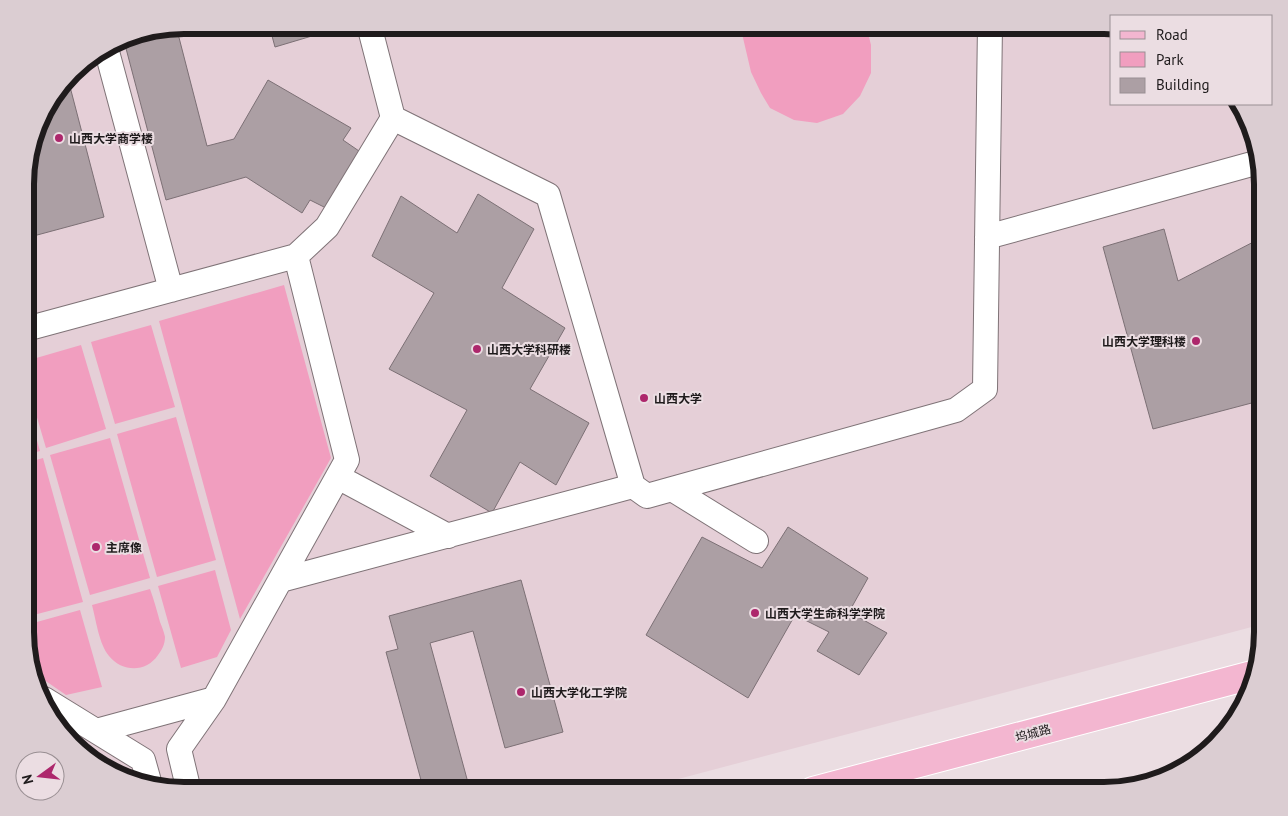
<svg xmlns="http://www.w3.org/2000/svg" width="1288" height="816" viewBox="0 0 1288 816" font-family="'PT Sans','Noto Sans SC',sans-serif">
	<rect width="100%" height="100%" fill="#ebdde2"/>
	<!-- built -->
	<path fill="#e5cfd7" d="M183 25H1105L1112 26V104H1242L1263 173V624L633 791H183L133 783 96 764 52 720 26 653V163L41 113 79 65 123 37Z"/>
	<!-- green -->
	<path fill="#f19ebf" d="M740 25H866L871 45V73L860 96 843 114 817 123 794 120 770 108 761 93 751 72Z
		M284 285 331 458 240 619 159 321Z
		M151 325 175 407 115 424 91 342Z
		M81 345 106 429 46 448 26 380V361Z
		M26 402 40 451 26 455Z
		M176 417 216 560 157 577 117 434Z
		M110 438 150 578 90 595 50 455Z
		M43 458 83 602 26 617V463Z
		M215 570 231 630 217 657 181 668 158 586Z
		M150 589C154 600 157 611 160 622 162 627 164 632 165 637 165 644 162 650 158 655 146 673 122 672 109 656 99 644 96 620 92 605Z
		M80 610 102 687 66 695 37 675 26 640V625Z"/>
	<!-- building -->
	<path fill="#ac9fa4" stroke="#7c7075" d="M269 25H319L322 33 275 47Z
		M414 25H424V27L418 29Z
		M176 26 207 146 234 139 268 80 351 128 343 140 359 151 326 208 310 200 302 213 246 177 166 200 123 37Z
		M68 79 104 217 26 238V163L41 113Z
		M478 194 534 229 502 288 565 328 530 389 589 423 556 485 520 462 492 513 430 476 467 410 389 369 434 293 372 256 401 196 457 233Z
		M1164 229 1178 281 1263 237V400L1153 429 1103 247Z
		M788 527 868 578 849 612 887 633 859 675 817 651 829 632 795 615 748 698 646 635 702 537 762 568Z
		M521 580 563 732 505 748 473 631 430 643 470 790 466 791H424L386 652 398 649 389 616Z"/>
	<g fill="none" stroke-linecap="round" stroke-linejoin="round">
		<defs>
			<path id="minor" d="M106 48 171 290
				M987 237 1259 162
				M296 256 327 227 393 118 369 25
				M26 329 296 256 347 460 214 699 179 749 189 791
				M338 477 448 536
				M633 486 647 496 672 489 756 541
				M672 489 956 410 985 389 990 25
				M281 580 633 486 548 195 393 118
				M44 699 143 760 150 785
				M96 731 214 699"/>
			<path id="major" d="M813 791 1252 675"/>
		</defs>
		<!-- minor casing -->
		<use href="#minor" stroke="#7f7377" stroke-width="26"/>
		<!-- major casing -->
		<use href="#major" stroke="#fff" stroke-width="30"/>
		<!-- minor -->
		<use href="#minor" stroke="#fff" stroke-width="24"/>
		<!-- major -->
		<use href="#major" stroke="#f3b6d0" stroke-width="28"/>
	</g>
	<!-- markers -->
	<g fill="#ad276c" stroke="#ebdde2" stroke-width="2">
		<circle cx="59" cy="138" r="5"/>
		<circle cx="1196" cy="341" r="5"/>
		<circle cx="477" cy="349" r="5"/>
		<circle cx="644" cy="398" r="5"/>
		<circle cx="96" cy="547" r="5"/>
		<circle cx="755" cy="613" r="5"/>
		<circle cx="521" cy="692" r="5"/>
	</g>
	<g text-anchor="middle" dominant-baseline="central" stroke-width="4" stroke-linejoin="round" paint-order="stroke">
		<!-- poi labels -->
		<g font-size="12" font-weight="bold" fill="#1f1b1c" stroke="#ebdde2" text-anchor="start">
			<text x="69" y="138">山西大学商学楼</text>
			<text x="1186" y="341" text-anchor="end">山西大学理科楼</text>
			<text x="487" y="349">山西大学科研楼</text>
			<text x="654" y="398">山西大学</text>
			<text x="106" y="547">主席像</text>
			<text x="765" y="613">山西大学生命科学学院</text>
			<text x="531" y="692">山西大学化工学院</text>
		</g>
		<!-- street labels -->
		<g font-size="12" fill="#1f1b1c" stroke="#ebdde2">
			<text transform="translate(1033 733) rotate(-15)">坞城路</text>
		</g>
	</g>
	<!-- crop -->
	<path d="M0 0H1288V816H0ZM184 34H1104A150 150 0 0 1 1254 184V632A150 150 0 0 1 1104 782H184A150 150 0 0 1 34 632V184A150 150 0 0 1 184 34Z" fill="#dbcdd2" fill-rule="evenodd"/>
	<path fill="none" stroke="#1f1b1c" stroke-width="6" d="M184 34H1104A150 150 0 0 1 1254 184V632A150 150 0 0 1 1104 782H184A150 150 0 0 1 34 632V184A150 150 0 0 1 184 34Z"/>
	<!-- legend -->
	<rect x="1110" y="15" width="162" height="90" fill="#ebdde2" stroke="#998f93"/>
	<rect x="1120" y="31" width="25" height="8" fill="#f3b6d0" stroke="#998f93"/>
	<text x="1156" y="40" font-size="15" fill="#1f1b1c">Road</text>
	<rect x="1120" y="52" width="25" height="15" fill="#f19ebf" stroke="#998f93"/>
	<text x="1156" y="65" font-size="15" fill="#1f1b1c">Park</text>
	<rect x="1120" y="78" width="25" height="15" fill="#ac9fa4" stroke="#998f93"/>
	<text x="1156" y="90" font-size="15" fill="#1f1b1c">Building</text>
	<!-- north arrow -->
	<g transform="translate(40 776) rotate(255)"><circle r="24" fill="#ebdde2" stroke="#998f93"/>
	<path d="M0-4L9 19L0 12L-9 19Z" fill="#ad276c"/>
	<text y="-8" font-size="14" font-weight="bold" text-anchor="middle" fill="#1f1b1c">N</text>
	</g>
</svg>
